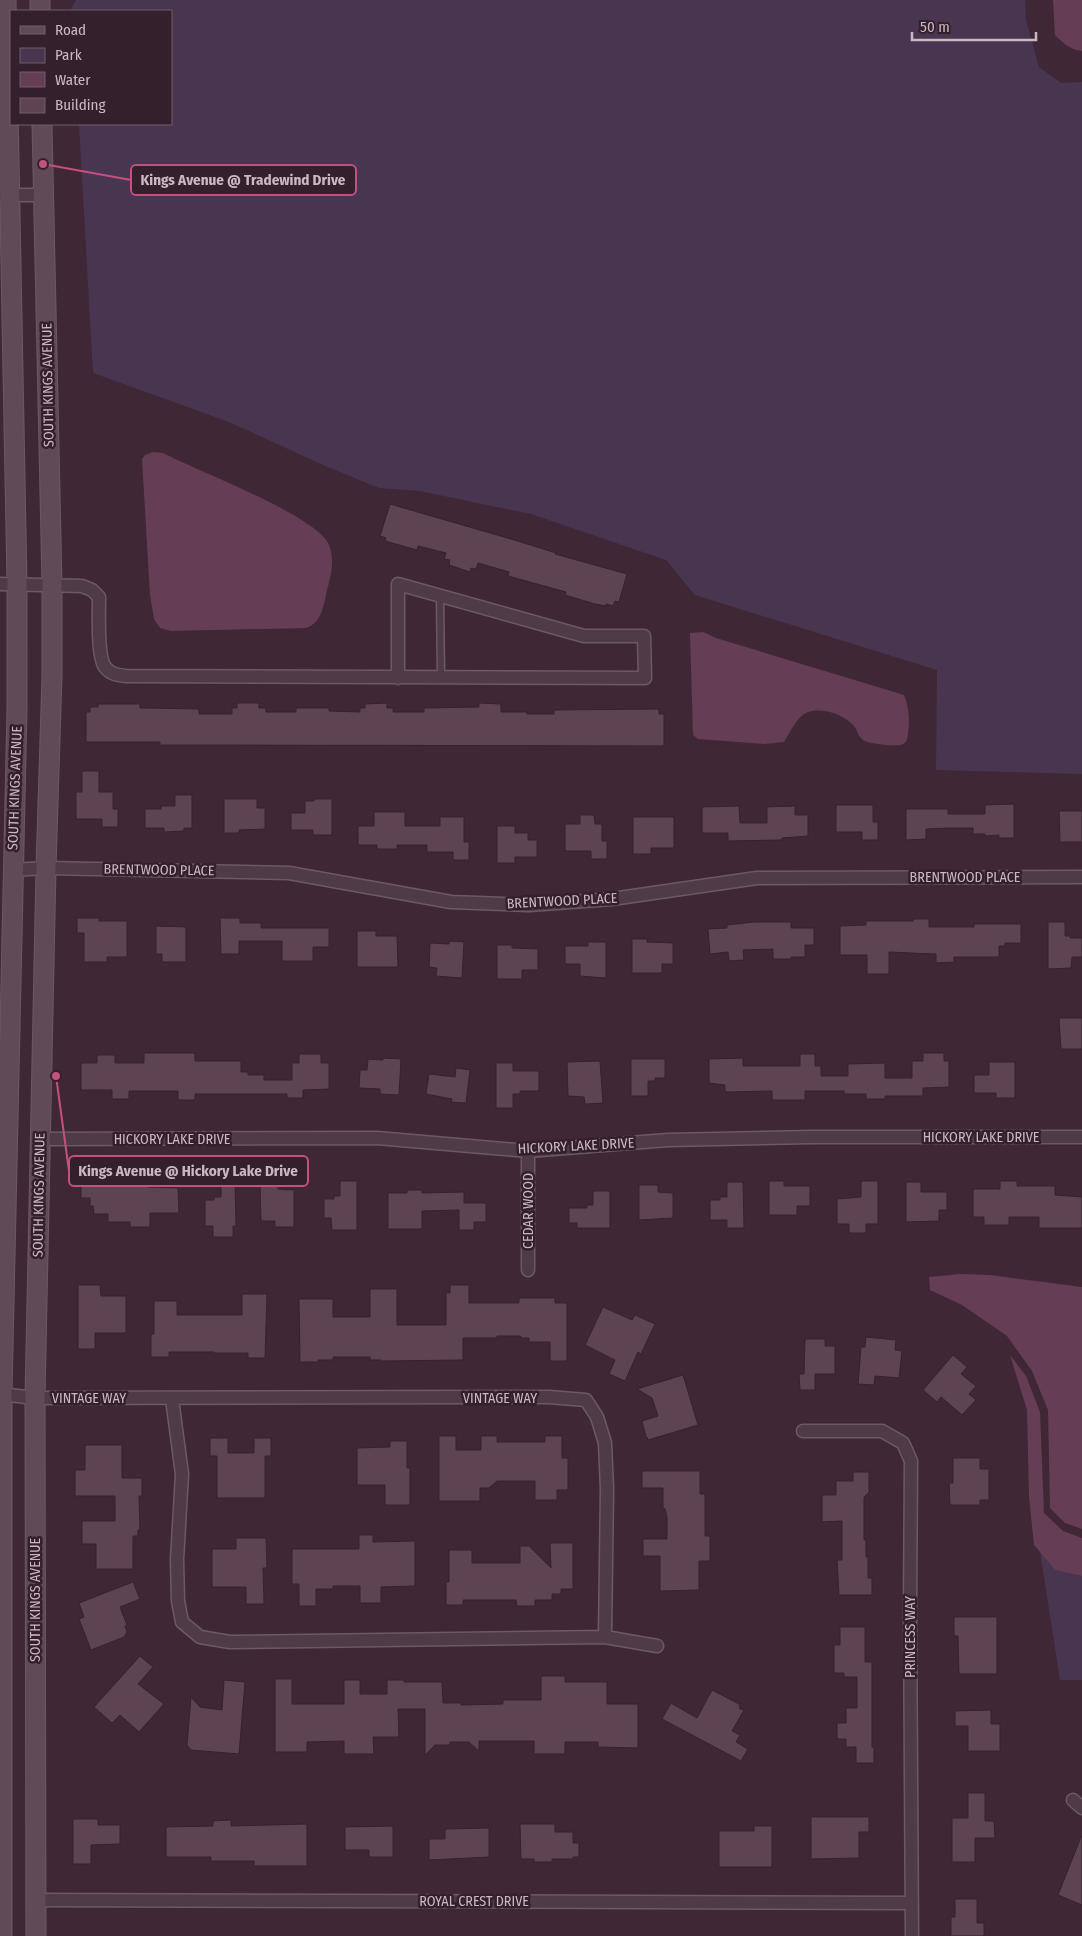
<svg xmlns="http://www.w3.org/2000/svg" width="1082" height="1936" viewBox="0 0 1082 1936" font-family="'Fira Sans Condensed',sans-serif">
	<rect width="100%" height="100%" fill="#3f2735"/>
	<!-- green -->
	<path fill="#483650" d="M76 0H1025L1026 20 1039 67 1061 83 1082 82V774L936 770 937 670 695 595 666 560 531 514 420 491 379 488 323 465 229 422 93 373 79 124H171V11H70Z
		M1040 1552 1055 1570 1082 1576V1680H1060Z"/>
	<!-- water -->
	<path fill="#653e55" d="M1053 0H1082V51C1070 50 1063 43 1055 35Z
		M153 452 163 453C195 470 318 516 329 545 335 560 331 576 327 590 324 604 322 623 306 628L171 631 160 628 154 619 150 595 142 459 145 455Z
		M703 632 716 638 904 695C909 706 910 722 908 733 908 737 907 742 903 744 898 747 871 744 865 741 858 738 858 731 854 726 844 715 826 709 812 711 798 713 791 731 784 742L764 744 698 739 693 735 690 633Z
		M960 1274 990 1275 1082 1287V1529L1065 1523 1050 1508 1048 1410 1032 1371 1007 1336 962 1305 930 1290 929 1277Z
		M1010 1355 1026 1376 1040 1412 1044 1513 1063 1531 1082 1538V1576L1055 1570 1034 1545 1029 1497 1027 1410Z"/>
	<!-- building -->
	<path fill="#5e4453" stroke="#36222e" d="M390 504 511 539 556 553 555 554 627 574 619 602 615 601 613 606 606 604V606L595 604 565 595 566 592 508 576 509 572 478 563 476 569 471 568 470 572 449 565 450 560 444 559 446 553 418 546 417 550 385 541 386 538 380 536Z
		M237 703H259V708H266V712H296V708H329V711L360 712V708H365V704L387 703V708H393V712H424V708L479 707V703L501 704V712H527V714H554V710L659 709V714H664V746L216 745H160V742H86V712H90V707H98V704H140V708H145L199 709V714H232V708H237Z
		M82 771H99V792H113V809H118V827H102V819H76V792H82Z
		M175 795H192V828H184V831L164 832V828H145V809H161V806H175Z
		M224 799H257V808H265V829L239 830V833H224Z
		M314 799H332V835H313V830H291V813H305V801H314Z
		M1014 804V838H999V835L985 836V834H973V828H948L926 829V839L906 840V809H948V814H985V805Z
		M836 805H873V822H878V840H862V832H836Z
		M739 806 740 823H767V807L795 806V815H808V836L782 838V840L728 841V833H702V807Z
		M1059 811H1082V842H1060Z
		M374 812H405V826H440V817H464V842H469V860H453V852H427V845H397V849H377V845H358V826H374Z
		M580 815H594L595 824H602V841H607V859H591V851H565V824H580Z
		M633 817H674V848H651V854H633Z
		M497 826H515V833H528V840H537V857H515V863H497Z
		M77 918H99V921H127V957H107V962H84V933H77Z
		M220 918H240V923H261V928H329V947H313V961H282V941H239V954H221Z
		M913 919H929V927H974V924H1021V943H1005V946H999V957H954V962L936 963V954L889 952V974H867V955H840V926L866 925V921H913Z
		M754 922H791V928H814V945H805V957H791V959H773V949L743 950 744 960 729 961 728 952 710 954 708 929 727 928V925Z
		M1048 922H1065V936H1070V938H1082V957H1072L1071 968 1048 969Z
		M156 926 186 927V962H162V954H156Z
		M357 931H376V936H397L398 967H357Z
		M632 939H647V942L673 943V964H662V973H632Z
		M449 941 464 942 462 978 436 976 437 968 429 967 430 943 449 944Z
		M588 942H606V978L580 976V964H565V946H588Z
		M497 945H512V948L538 949V970H522V979H497Z
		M1059 1018H1082V1049H1061Z
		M144 1053H195V1061H241V1072H248V1075H264V1080H292V1063H299V1054H321V1063H329V1089L303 1090V1098H287V1094H195V1100H178V1091H129V1099H112V1090H81V1063H97V1055H115V1063H144Z
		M923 1053H944V1061H949V1087L923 1088V1096H885V1099H866V1094H844V1091H805V1100H772V1091L725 1092V1085L709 1083V1059L743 1058V1066H800V1054H815V1066H821V1076H848V1064L885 1063V1078H912V1061H923Z
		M383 1058 401 1059 399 1095 380 1094V1089L359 1088 360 1070H367L368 1059 383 1060Z
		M631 1059H665V1078H655V1081H648V1096H631Z
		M600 1061 603 1103 585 1104 584 1097 568 1096 567 1062Z
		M989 1062H1015V1098H996V1093H974V1075H989Z
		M496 1063H513V1071H539V1091H520V1094H513V1108H496Z
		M456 1068 470 1070 466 1103 451 1102 452 1099 426 1094 429 1074 455 1077Z
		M130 1180H148V1187L178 1188 179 1213H150V1227H130V1222H108V1214H94L93 1206H90V1198H81V1182H130Z
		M340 1181H357V1230H332L331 1218H324V1199H334V1196H340Z
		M769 1181H784V1186H810V1206H797V1215H769Z
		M861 1181H878V1224H866V1233H849V1224H837V1199L861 1197Z
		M1000 1181H1017V1186H1055V1195L1082 1197V1228H1039V1217H1009V1225H984V1217H973V1189H1000Z
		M260 1182H278V1189L294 1190V1227H275V1221H261Z
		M727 1182H743L744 1228H727V1220H710V1200H720V1197H727Z
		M906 1182H921V1192H947V1210H939V1221L906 1222Z
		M221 1183H235L236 1226H233V1237H213V1226H205V1200H214V1197H221Z
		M639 1185H658V1192L673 1193V1218L639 1220Z
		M407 1190H422V1193L464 1192V1203H486V1222H474V1230H459V1210L422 1211V1229H388V1193H407Z
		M593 1191H610V1228H577V1223H569V1208H587V1205H593Z
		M78 1285H100L101 1296H126V1333H95V1349H78Z
		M450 1285H469V1303H519V1298H555V1303H567V1361H550V1342H529V1338H522L520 1336H497V1338H463V1360L381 1361V1360H370V1357H333V1360H318V1362H300L299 1299H333V1317H370V1289H397V1325H446V1293H450Z
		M242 1294H267L265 1358H248V1353H214V1352H169V1357H151V1334H154V1301H177V1315H242Z
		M603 1307 632 1320 635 1315 655 1324 641 1354 638 1352 625 1381 609 1374 615 1360 585 1345Z
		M866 1337 896 1340 895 1350 902 1351 899 1378 875 1376 874 1385 858 1384 861 1347H865Z
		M805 1339H825V1346H835V1374H815V1390H800L799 1374H804Z
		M953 1355 967 1367 961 1374 976 1386 969 1394 976 1400 962 1415 941 1397 937 1402 923 1390Z
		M683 1375 698 1425 648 1440 647 1437H646L642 1421 658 1416 652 1398 637 1389Z
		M439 1436H456V1450H481V1436H497V1442H545V1436H562V1458H568V1490H557V1500H535V1481H497L489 1488H480V1501H439Z
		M210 1438H228V1453H254V1438H271V1456H265V1498H217V1456H210Z
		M390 1441H407V1468H410V1505H385V1485H357V1448L390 1447Z
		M85 1445H122V1478H142V1496H139L140 1530H138V1536H133V1569H96V1544H82V1521H115V1496H75V1470H85Z
		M953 1458H980V1469H989V1500H980V1505H950L949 1483H953Z
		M642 1471H700V1494H705V1536H710V1561H699V1590L660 1591V1556H643V1539H667V1517L665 1509 663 1507V1488H642Z
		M853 1472H869V1492L864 1497V1540H866V1557H868V1578H872V1595H839L837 1560H842V1521L822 1522V1495H836V1481H853Z
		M359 1535H373V1542L415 1541V1586L381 1587V1603H360V1586H333V1589H316V1606H299V1584H292V1549H359Z
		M236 1538H266L267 1568H263L264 1604H246V1587H212V1549H236Z
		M550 1543H573V1589H561V1594H552V1600H535V1606H517L516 1600H463V1605H446V1582H449V1550H472V1563H520V1546H529L551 1568Z
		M133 1582 140 1599 120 1607 127 1625 125 1626 127 1632 124 1637 91 1650 79 1619 84 1617 79 1603Z
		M954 1617H997V1674H959L958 1636H954Z
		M840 1627H865V1662H872V1747H874V1763H856V1747H846V1739H837V1723H846V1708H857V1677H844V1673H834V1645H840Z
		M140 1656 153 1667 138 1684 164 1704 139 1732 120 1715 112 1723 94 1707Z
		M541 1676H565V1682H607V1704H638V1748L598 1747V1742H565V1754H534V1741H479V1751L469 1742H450V1745H435L425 1755V1709H398L399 1737H373L374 1754H344V1741L307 1742V1752H275V1679H292V1704H344V1680H360V1694H387V1680H404V1682H442L443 1703H461V1705L503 1704V1700H541Z
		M224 1680 245 1682 239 1754 191 1750 187 1745 191 1697 200 1707 222 1710Z
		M712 1690 739 1704 740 1709 744 1710 732 1731 740 1735 736 1742 748 1749 741 1761 662 1719 671 1703 697 1718Z
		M991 1710V1724H1000V1751H968V1726H955V1711Z
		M968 1793H985V1821H994L995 1838H975V1862H952V1818H968Z
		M811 1817H869V1832H859V1858L811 1859Z
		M73 1819H98V1825H120V1844L91 1845V1864H73Z
		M231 1820V1826L307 1824V1866H254V1861H211V1857H166V1827L213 1826V1821Z
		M520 1824H555V1832H573V1843H579V1857H573V1859H552V1862H534V1859H521Z
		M393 1826V1857H369V1850H345V1827Z
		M754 1826H772V1867H719V1831H754Z
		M489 1828V1857L429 1860V1839H445V1829Z
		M1081 1837H1082V1905L1058 1895Z
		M955 1899H977V1923H984V1936H951V1917H955Z"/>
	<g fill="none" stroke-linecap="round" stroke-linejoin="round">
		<defs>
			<path id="service" d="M440 596 441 677"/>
			<path id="minor" d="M0 195H43
				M0 584 82 586 92 590 99 597C99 612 97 657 105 667 110 674 117 675 126 676L645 678 644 636H584L398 584V678
				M12 870 46 868 289 873 451 902 529 905 612 899 757 878 1082 877
				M41 1139 377 1138 528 1151 668 1140 812 1137H1082
				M528 1151V1270
				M0 1394 35 1398 549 1397 586 1400 597 1417 605 1443 607 1489 605 1637
				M172 1399 182 1474 177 1560 178 1601 182 1622 200 1637 230 1642 605 1637 657 1646
				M803 1431H882L903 1443 911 1461 910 1611 912 1936
				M1073 1800 1082 1808
				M36 1900 912 1903"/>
			<path id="secondary" d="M40 0V11
				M2 1936V1394L17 708V584L6 0
				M36 1936 35 1398 46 868 52 675V585L42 124"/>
		</defs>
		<!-- service casing -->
		<use href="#service" stroke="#6c5965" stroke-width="9"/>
		<!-- minor casing -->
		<use href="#minor" stroke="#6c5965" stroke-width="15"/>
		<!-- secondary casing -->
		<use href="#secondary" stroke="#6c5965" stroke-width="21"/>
		<!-- service -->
		<use href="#service" stroke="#4f3b47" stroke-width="6"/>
		<!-- minor -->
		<use href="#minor" stroke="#4f3b47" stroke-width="12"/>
		<!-- secondary -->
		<use href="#secondary" stroke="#614a57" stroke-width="19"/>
	</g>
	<g text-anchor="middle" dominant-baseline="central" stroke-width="5" stroke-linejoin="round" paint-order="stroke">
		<!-- street labels -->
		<g font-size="14" fill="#c9b8c2" stroke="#34202c">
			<text transform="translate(48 385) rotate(-91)">SOUTH KINGS AVENUE</text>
			<text transform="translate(15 788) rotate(-88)">SOUTH KINGS AVENUE</text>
			<text transform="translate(159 870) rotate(1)">BRENTWOOD PLACE</text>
			<text x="965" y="877">BRENTWOOD PLACE</text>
			<text transform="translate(562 901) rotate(-3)">BRENTWOOD PLACE</text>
			<text x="981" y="1137">HICKORY LAKE DRIVE</text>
			<text x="172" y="1139">HICKORY LAKE DRIVE</text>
			<text transform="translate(576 1146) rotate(-3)">HICKORY LAKE DRIVE</text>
			<text transform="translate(39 1195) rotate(-89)">SOUTH KINGS AVENUE</text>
			<text transform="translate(528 1211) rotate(-90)">CEDAR WOOD</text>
			<text x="89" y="1398">VINTAGE WAY</text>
			<text x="500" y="1398">VINTAGE WAY</text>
			<text transform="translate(35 1600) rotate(-90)">SOUTH KINGS AVENUE</text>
			<text transform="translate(910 1637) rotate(-90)">PRINCESS WAY</text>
			<text x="474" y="1901">ROYAL CREST DRIVE</text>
		</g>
	</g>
	<!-- callouts -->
	<path fill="none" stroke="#c4507f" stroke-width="2" d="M43 164L131 180M56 1076L69 1171"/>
	<g fill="#c4507f" stroke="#34202c" stroke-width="2">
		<circle cx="43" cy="164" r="5"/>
		<circle cx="56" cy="1076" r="5"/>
	</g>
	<g fill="#34202c" stroke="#c4507f" stroke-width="2">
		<rect x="131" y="165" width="225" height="30" rx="5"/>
		<rect x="69" y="1156" width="239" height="30" rx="5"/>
	</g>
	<g font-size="15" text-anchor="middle" font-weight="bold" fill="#c9b8c2">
		<text x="243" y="185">Kings Avenue @ Tradewind Drive</text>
		<text x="188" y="1176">Kings Avenue @ Hickory Lake Drive</text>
	</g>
	<!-- legend -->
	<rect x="10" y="10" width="162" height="115" fill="#34202c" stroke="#705d68"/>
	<rect x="20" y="26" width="25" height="8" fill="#614a57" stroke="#705d68"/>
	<text x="55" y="35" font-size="15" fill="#c9b8c2">Road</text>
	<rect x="20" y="48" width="25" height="15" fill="#483650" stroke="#705d68"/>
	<text x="55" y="60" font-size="15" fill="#c9b8c2">Park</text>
	<rect x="20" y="72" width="25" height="15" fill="#653e55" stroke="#705d68"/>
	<text x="55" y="85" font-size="15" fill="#c9b8c2">Water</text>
	<rect x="20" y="98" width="25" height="15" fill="#5e4453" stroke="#705d68"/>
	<text x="55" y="110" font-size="15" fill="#c9b8c2">Building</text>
	<!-- scale -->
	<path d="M912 32v8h124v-8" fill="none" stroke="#c9b8c2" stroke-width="2.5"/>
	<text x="920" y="32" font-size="15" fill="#c9b8c2" stroke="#34202c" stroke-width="4" paint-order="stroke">50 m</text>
</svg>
